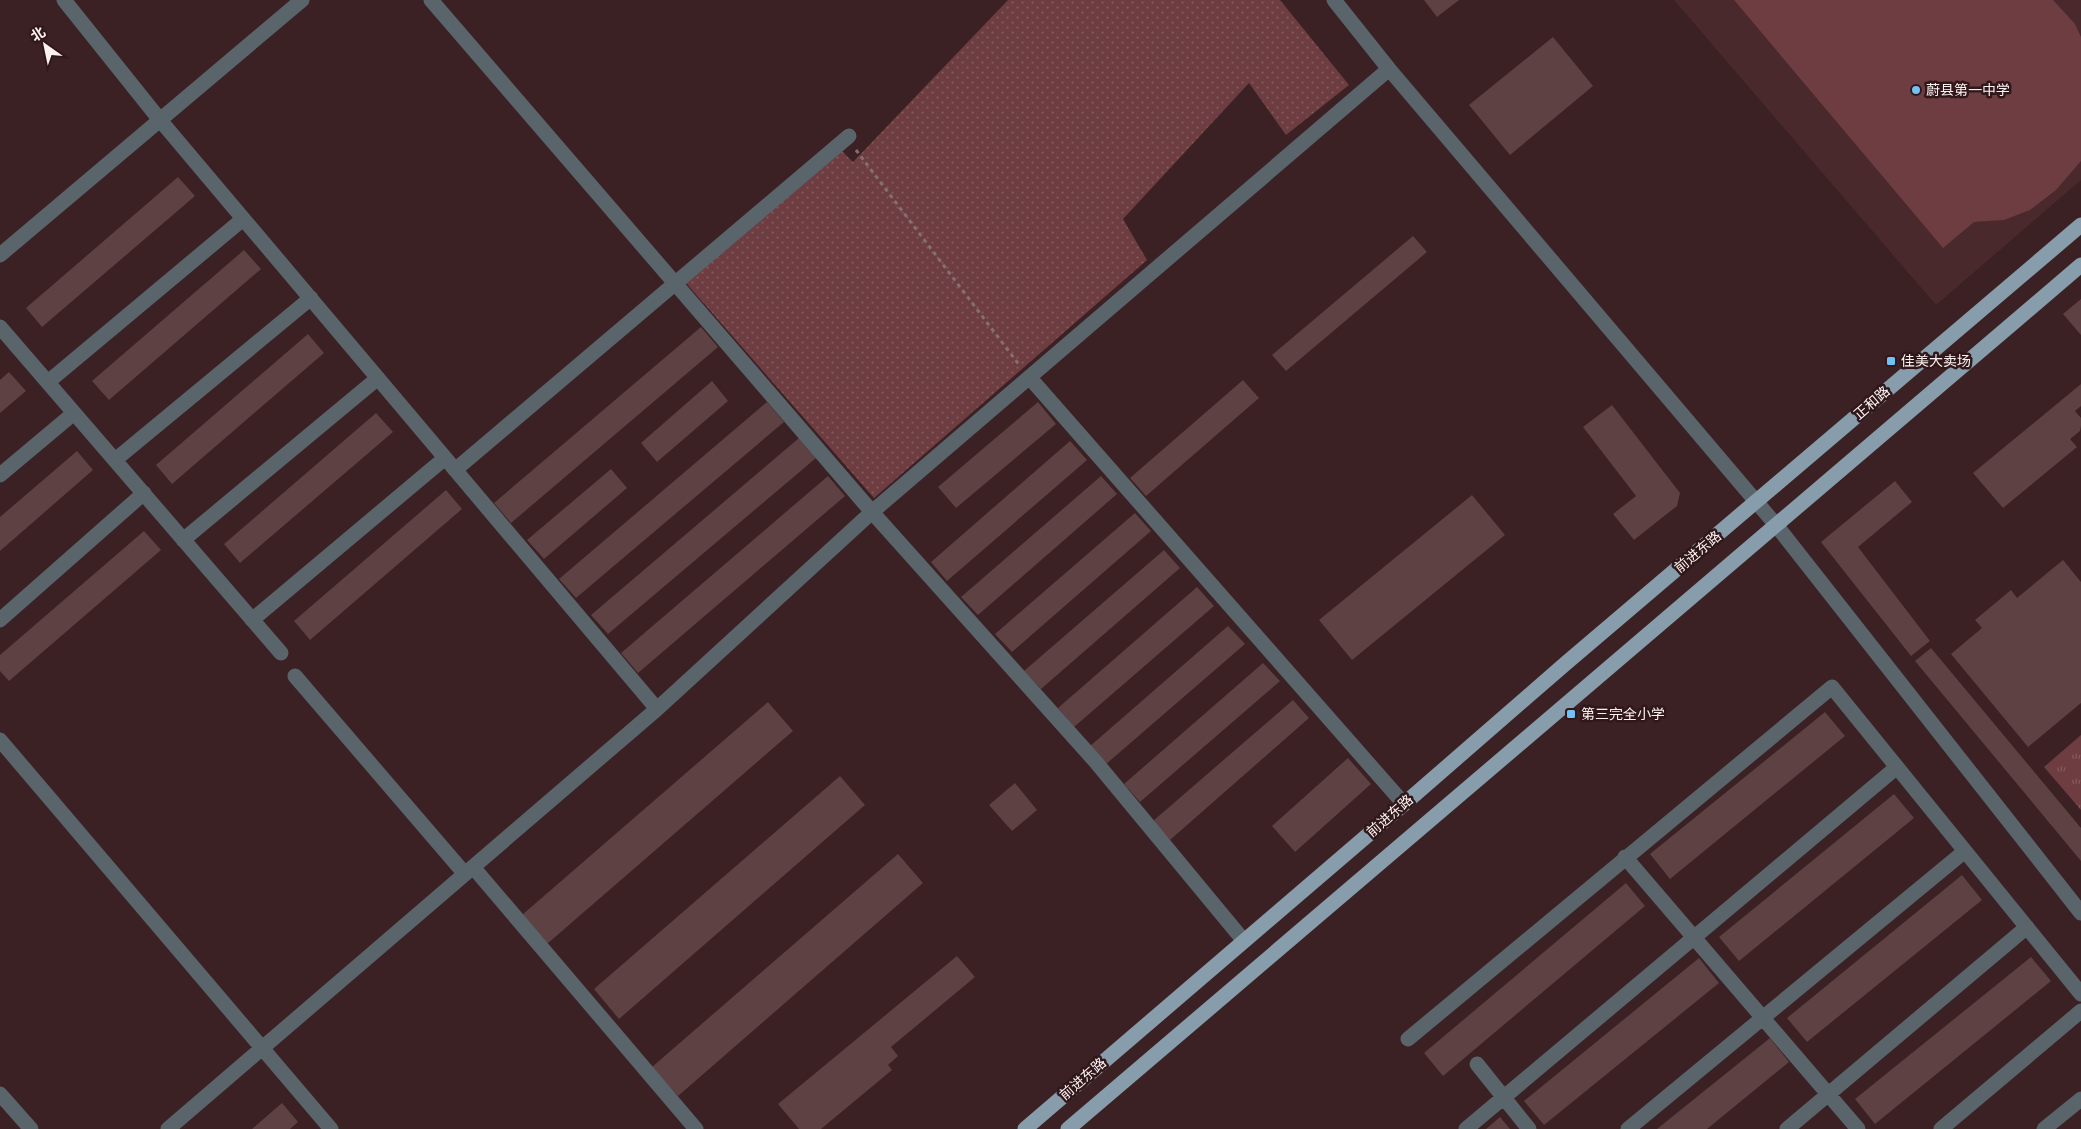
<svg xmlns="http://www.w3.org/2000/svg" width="2081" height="1129" viewBox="0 0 2081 1129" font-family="'Fira Sans Condensed','Noto Sans SC',sans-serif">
	<defs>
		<pattern id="grass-dots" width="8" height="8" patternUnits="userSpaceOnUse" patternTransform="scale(1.25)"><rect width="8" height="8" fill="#6d3d41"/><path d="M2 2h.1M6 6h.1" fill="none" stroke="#835a5d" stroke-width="1.8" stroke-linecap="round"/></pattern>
		<pattern id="park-tufts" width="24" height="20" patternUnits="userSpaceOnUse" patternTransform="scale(1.25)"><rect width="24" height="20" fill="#6d3d41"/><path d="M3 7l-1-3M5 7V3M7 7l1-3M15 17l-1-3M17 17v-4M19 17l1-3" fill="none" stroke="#835a5d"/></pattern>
	</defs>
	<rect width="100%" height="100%" fill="#3b2123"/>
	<!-- built -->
	<path fill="#49292c" d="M1674 0H2081V180L1936 305Z"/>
	<!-- grass -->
	<path fill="url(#grass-dots)" d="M1008 0H1280L1349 85 1286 135 1249 83 1123 219 1147 260 874 498 686 283 841 150 853 162Z"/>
	<!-- park -->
	<path fill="url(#park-tufts)" d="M2081 735V810L2044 767Z"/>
	<!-- garden -->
	<path fill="#6d3d41" d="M1734 0H2053L2075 24 2081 37V161L2056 190 2030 210 2004 220 1974 222 1943 248Z"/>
	<!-- building -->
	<path fill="#5d4143" d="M1424 0H1459L1437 17Z
		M1553 37 1593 86 1510 155 1469 105Z
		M178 177 195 196 42 327 26 308Z
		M1413 236 1427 252 1286 371 1272 355Z
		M244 250 261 269 109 400 92 381Z
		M2081 299V335L2063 314Z
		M701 327 718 347 511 523 494 503Z
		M308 334 324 353 172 484 156 465Z
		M9 372 26 391 0 413V380Z
		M1243 380 1259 398 1146 496 1130 478Z
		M712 381 728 401 657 462 641 443Z
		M2081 384V406L2075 411 2081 418V426L2080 431 2070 439 2077 447 2003 508 1973 473Z
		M767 402 784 422 576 598 559 579Z
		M1038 402 1056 424 956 508 938 487Z
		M1612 405 1680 493 1677 506 1634 540 1613 514 1636 496 1583 427Z
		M376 413 393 432 240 563 224 544Z
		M799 438 816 458 608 634 591 615Z
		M1070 441 1087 460 947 581 931 562Z
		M77 451 93 470 0 551V517Z
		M611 469 627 488 544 559 527 540Z
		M828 476 845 496 638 673 621 653Z
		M1101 476 1117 494 978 615 961 597Z
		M1895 481 1912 502 1858 547 1930 641 1911 656 1821 542Z
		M446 490 462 509 310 640 294 621Z
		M1472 495 1505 535 1352 660 1319 620Z
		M1135 513 1151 531 1012 652 995 634Z
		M144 531 161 550 9 681 0 671V655Z
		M1164 550 1180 568 1041 689 1024 671Z
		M2063 560 2081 582V703L2028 747 1951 654 1982 628 1975 620 2011 590 2017 598Z
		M1197 587 1214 606 1074 727 1058 708Z
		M1228 626 1245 644 1105 765 1089 747Z
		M1931 648 2081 828V861L1915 661Z
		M1263 663 1280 681 1140 802 1124 784Z
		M1293 700 1309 718 1170 840 1153 821Z
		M768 702 793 731 547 944 522 915Z
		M1825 712 1845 736 1670 879 1650 854Z
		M1348 758 1371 784 1295 852 1272 826Z
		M840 776 865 805 619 1019 594 989Z
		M1015 783 1037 810 1012 831 989 805Z
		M1894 794 1914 818 1739 961 1719 937Z
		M898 854 923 883 678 1096 652 1067Z
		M1962 875 1982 900 1807 1042 1787 1018Z
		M1626 883 1645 906 1443 1076 1424 1053Z
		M957 956 975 977 891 1047 898 1056 888 1065 892 1070 821 1129H799L778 1104Z
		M2031 957 2051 981 1875 1124 1855 1099Z
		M1699 958 1719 983 1544 1125 1524 1101Z
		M1770 1038 1789 1062 1707 1129H1657Z
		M282 1103 298 1122 290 1129H252Z
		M1500 1117 1510 1129H1486Z"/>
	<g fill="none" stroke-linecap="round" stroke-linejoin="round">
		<!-- path -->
		<path stroke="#847071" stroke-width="3" stroke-dasharray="4 4" stroke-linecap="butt" d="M856 150 1020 366"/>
		<!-- minor -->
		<path stroke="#59646b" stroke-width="15" d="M64 0 160 120 657 709
			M431 0 872 512 1095 761 1244 941
			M1334 0 1389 69 1776 525 2081 913
			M0 255 302 0
			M0 327 281 653
			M1030 378 1404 804
			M48 382 243 219
			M115 460 311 298
			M455 470 849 136
			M0 475 74 413
			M183 540 378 378
			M0 620 144 493
			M252 620 445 458
			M295 676 465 874
			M0 740 331 1129
			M1625 857 1858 1129
			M473 867 696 1129
			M1408 1039 1832 687 2081 994
			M1477 1064 1529 1129
			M0 1094 31 1129
			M168 1129 657 709 872 512 1389 69
			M1466 1129 1897 767
			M1628 1129 1965 851
			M1787 1129 2027 927
			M1941 1129 2081 1011
			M2044 1129 2081 1099"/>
		<!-- major -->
		<path stroke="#879dac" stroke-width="15" d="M1025 1129 1404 804 1565 664 2081 225
			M1068 1129 2081 265"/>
	</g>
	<!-- markers -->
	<g fill="#71c1f5" stroke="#30181a" stroke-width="2">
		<circle cx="1916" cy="90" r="5"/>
		<rect x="1886" y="356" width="10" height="10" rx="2.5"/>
		<rect x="1566" y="709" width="10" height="10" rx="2.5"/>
	</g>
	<g text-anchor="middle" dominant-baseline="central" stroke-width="5" stroke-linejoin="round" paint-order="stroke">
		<!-- poi labels -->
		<g font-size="14" fill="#fdf2f2" stroke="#30181a" text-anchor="start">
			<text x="1926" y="90">蔚县第一中学</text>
			<text x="1901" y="361">佳美大卖场</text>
			<text x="1581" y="714">第三完全小学</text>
		</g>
		<!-- street labels -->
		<g font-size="14" fill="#fdf2f2" stroke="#30181a">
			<text transform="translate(1872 403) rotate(-41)">正和路</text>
			<text transform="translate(1698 552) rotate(-40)">前进东路</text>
			<text transform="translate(1390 816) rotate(-41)">前进东路</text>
			<text transform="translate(1083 1079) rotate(-41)">前进东路</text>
		</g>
	</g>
	<!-- north arrow -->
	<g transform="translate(45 45) rotate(327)" stroke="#30181a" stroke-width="4" paint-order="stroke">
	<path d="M0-4L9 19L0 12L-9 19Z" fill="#fdf2f2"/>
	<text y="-8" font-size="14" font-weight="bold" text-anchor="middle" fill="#fdf2f2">北</text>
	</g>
</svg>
